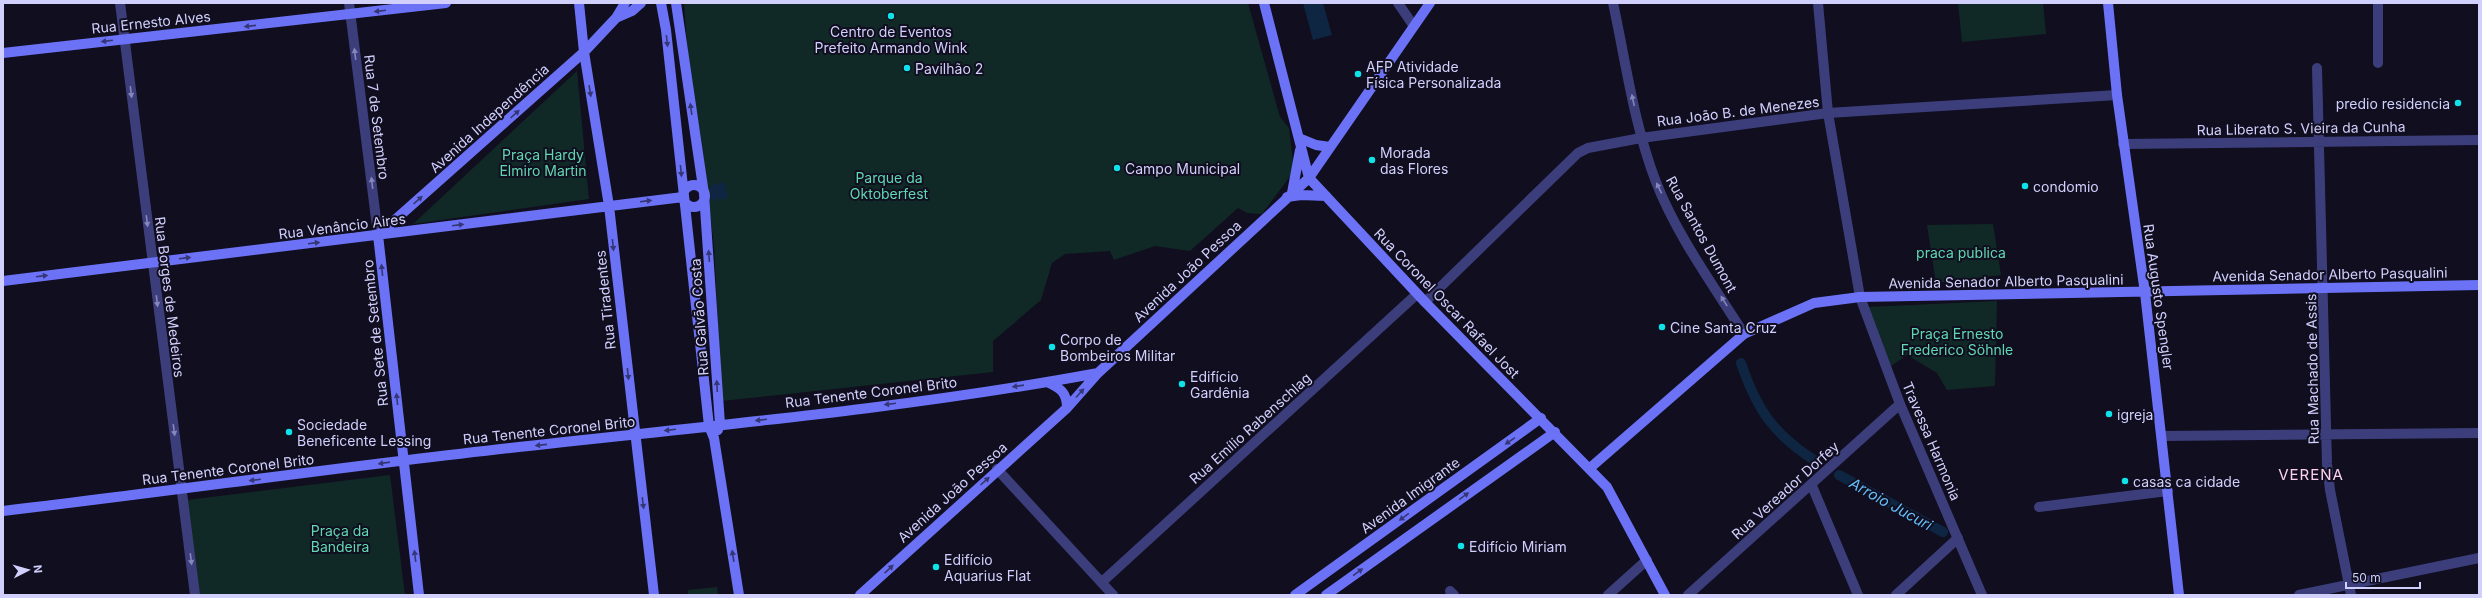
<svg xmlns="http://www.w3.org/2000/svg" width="2482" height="598" viewBox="0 0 2482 598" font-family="Inter,sans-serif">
	<rect width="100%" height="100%" fill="#100e1f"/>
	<!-- green -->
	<path fill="#112926" d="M684 3H1248L1280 117 1289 128 1294 171 1262 214 1247 213 1238 208 1190 251 1155 246 1114 260 1110 251 1065 254 1052 263 1041 300 993 341V372L722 401 714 246 702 143 689 71Z
		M1958 3H2043L2046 34 1962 42Z
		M577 71 589 199 413 224Z
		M1993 224 2001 275 1936 283 1927 225Z
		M1997 301 1995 386 1947 390 1937 373 1907 355 1891 366 1868 307Z
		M390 475 405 595H199L187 500Z
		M717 587 718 595H688V590Z"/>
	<!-- water -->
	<path fill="#0f2642" d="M1303 3H1323L1332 35 1313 40Z
		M716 182V185L722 182 727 186 725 189 728 195 724 200 718 198V201H715L710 197 709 194 712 193 709 188Z"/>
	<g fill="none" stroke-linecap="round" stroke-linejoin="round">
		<!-- canal -->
		<path stroke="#0f2642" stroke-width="10" d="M1741 363C1757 410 1773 434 1817 462
			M1839 475 1943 532"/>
		<!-- street -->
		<path stroke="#3c3e7c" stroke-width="10" d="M120 3 195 595
			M349 3 378 235
			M1398 3 1413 25
			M1613 3C1626 63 1634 125 1656 182 1677 236 1714 286 1744 334
			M1818 3 1828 113 1860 297 1900 404 1982 595
			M2378 3V63
			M2317 68 2327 464 2330 490 2351 595
			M2123 144 2479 140
			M1425 302 1578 153 1588 148 1641 138 1828 113 2117 95
			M2162 436 2479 433
			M997 469 1113 595
			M1812 486 1858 595
			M2039 507 2168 491
			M1102 582 1417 294
			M1450 591 1454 595
			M1608 595 1647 560
			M1688 595 1900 404
			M1896 595 1958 538
			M2299 595 2479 558"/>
		<!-- secondary -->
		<path stroke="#6c72f6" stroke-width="10" d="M579 3 584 52 609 206 654 595
			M661 3 666 30 709 426 714 438 739 595
			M676 3 704 194 720 424 718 430
			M1264 3 1309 178 1425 302 1607 487 1665 595
			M2108 3 2117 95 2145 293 2179 595
			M616 18 632 11 641 3
			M3 53 446 3
			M1299 138 1316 145 1330 147
			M683 196a11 11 0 1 1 22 0a11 11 0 1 1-22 0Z
			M1292 193 1300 150
			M1287 197 1301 195 1326 196
			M378 235 419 595
			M378 235 584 52 616 18 625 3
			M3 281 683 197
			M1047 382C1060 388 1067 392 1067 408
			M1590 468 1744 334 1814 303 1860 297 2479 285
			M3 511C172 491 340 467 510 448 706 426 904 409 1098 373
			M860 595 1067 408 1098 373 1309 178 1430 3
			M1295 595 1541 418
			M1326 595 1555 432"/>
	</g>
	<!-- one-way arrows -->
	<defs><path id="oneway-solid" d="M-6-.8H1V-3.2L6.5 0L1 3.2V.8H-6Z"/></defs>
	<g fill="#353675">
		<use href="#oneway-solid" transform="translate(380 11) rotate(173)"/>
		<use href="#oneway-solid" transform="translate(250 26) rotate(174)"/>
		<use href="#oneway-solid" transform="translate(107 41) rotate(173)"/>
		<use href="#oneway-solid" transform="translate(667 41) rotate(84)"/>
		<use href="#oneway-solid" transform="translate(590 91) rotate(81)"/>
		<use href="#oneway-solid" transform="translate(691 109) rotate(-98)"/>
		<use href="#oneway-solid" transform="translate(515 114) rotate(-42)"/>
		<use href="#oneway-solid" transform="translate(681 171) rotate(84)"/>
		<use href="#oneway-solid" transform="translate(418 200) rotate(-42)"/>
		<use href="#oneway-solid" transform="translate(646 201) rotate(-7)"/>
		<use href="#oneway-solid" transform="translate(458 225) rotate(-7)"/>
		<use href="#oneway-solid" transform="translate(314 243) rotate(-7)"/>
		<use href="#oneway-solid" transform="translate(613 245) rotate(84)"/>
		<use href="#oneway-solid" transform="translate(709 256) rotate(-94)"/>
		<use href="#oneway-solid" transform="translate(185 258) rotate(-7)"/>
		<use href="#oneway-solid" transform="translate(382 270) rotate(-96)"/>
		<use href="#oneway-solid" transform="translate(42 276) rotate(-7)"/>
		<use href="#oneway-solid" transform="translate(628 374) rotate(84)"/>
		<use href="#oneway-solid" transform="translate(717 386) rotate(-93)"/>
		<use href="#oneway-solid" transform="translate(1018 386) rotate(172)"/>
		<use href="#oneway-solid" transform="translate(1080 393) rotate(-48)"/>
		<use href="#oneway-solid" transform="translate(397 399) rotate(-96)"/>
		<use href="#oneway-solid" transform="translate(890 404) rotate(173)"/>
		<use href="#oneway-solid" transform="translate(761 420) rotate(173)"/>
		<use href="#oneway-solid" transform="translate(670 430) rotate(173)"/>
		<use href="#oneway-solid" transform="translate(1510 441) rotate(146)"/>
		<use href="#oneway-solid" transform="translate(541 445) rotate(174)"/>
		<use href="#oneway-solid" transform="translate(384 463) rotate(172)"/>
		<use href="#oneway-solid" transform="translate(255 480) rotate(173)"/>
		<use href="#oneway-solid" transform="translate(985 481) rotate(-42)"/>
		<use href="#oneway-solid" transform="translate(1464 496) rotate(-36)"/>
		<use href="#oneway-solid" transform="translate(643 503) rotate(83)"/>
		<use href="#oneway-solid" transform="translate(1404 517) rotate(144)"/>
		<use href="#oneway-solid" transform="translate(415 556) rotate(-97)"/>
		<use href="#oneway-solid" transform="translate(733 556) rotate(-99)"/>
		<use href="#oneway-solid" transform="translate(889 569) rotate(-43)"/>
		<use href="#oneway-solid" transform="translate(1358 572) rotate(-36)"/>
	</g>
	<g fill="#8686bc">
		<use href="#oneway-solid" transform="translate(355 54) rotate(-97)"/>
		<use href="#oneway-solid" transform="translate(131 92) rotate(83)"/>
		<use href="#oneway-solid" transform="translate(1633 100) rotate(-102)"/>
		<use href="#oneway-solid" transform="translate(372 183) rotate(-97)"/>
		<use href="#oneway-solid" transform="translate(1659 188) rotate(-116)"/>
		<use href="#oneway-solid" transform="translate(147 221) rotate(83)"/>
		<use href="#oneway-solid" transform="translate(157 301) rotate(83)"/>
		<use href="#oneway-solid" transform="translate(1724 301) rotate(-122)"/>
		<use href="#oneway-solid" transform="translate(174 430) rotate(82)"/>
		<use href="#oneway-solid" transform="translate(191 559) rotate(83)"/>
	</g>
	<!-- markers -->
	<g fill="#0ee3ea" stroke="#100e1f" stroke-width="1.5">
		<circle cx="891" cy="16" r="4"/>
		<circle cx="907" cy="68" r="4"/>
		<circle cx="1358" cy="74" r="4"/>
		<circle cx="2458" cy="103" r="4"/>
		<circle cx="1372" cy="160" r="4"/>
		<circle cx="1117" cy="168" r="4"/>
		<circle cx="2025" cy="186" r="4"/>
		<circle cx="1662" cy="327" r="4"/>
		<circle cx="1052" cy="347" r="4"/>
		<circle cx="1182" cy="384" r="4"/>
		<circle cx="2109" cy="414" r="4"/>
		<circle cx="289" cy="432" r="4"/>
		<circle cx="2125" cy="481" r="4"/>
		<circle cx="1461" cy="546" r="4"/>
		<circle cx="936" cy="567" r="4"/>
	</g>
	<g text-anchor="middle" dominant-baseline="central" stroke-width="4" stroke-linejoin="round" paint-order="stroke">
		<!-- street labels -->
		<g font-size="14" fill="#d1cffc" stroke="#100e1f">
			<text transform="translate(151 22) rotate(-6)">Rua Ernesto Alves</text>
			<text transform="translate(1738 111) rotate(-7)">Rua João B. de Menezes</text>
			<text transform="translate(377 117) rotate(83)">Rua 7 de Setembro</text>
			<text transform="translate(489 118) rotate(-42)">Avenida Independência</text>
			<text transform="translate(2301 128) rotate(-1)">Rua Liberato S. Vieira da Cunha</text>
			<text transform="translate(342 226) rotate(-7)">Rua Venâncio Aires</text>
			<text transform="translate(1702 234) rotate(61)">Rua Santos Dumont</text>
			<text transform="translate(1187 271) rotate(-43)">Avenida João Pessoa</text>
			<text transform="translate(2330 274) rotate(-1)">Avenida Senador Alberto Pasqualini</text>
			<text transform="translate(2006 281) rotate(-1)">Avenida Senador Alberto Pasqualini</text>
			<text transform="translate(170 297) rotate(83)">Rua Borges de Medeiros</text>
			<text transform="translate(2159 297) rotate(82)">Rua Augusto Spengler</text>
			<text transform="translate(605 300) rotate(-96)">Rua Tiradentes</text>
			<text transform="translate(1447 303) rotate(46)">Rua Coronel Oscar Rafael Jost</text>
			<text transform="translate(699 317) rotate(-94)">Rua Galvão Costa</text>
			<text transform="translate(375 333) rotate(-96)">Rua Sete de Setembro</text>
			<text transform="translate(2312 369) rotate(-91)">Rua Machado de Assis</text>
			<text transform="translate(871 392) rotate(-7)">Rua Tenente Coronel Brito</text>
			<text transform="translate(1250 428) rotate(-42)">Rua Emílio Rabenschlag</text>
			<text transform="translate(549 430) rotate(-6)">Rua Tenente Coronel Brito</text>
			<text transform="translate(1932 441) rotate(67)">Travessa Harmonia</text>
			<text transform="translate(228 469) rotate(-7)">Rua Tenente Coronel Brito</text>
			<text transform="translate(1785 490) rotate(-42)">Rua Vereador Dorfey</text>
			<text transform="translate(952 492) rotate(-42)">Avenida João Pessoa</text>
			<text transform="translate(1410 495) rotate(-36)">Avenida Imigrante</text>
		</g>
		<!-- poi labels -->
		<g font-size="14" fill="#d1cffc" stroke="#100e1f" text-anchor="start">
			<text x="891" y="31" text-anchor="middle">Centro de Eventos<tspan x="891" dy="16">Prefeito Armando Wink</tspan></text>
			<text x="1366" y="66">AFP Atividade<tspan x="1366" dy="16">Física Personalizada</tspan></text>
			<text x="915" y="68">Pavilhão 2</text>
			<text x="2450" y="103" text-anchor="end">predio residencia</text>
			<text x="1380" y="152">Morada<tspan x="1380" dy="16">das Flores</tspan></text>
			<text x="1125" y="168">Campo Municipal</text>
			<text x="2033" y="186">condomio</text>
			<text x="1670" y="327">Cine Santa Cruz</text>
			<text x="1060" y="339">Corpo de<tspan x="1060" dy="16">Bombeiros Militar</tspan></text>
			<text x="1190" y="376">Edifício<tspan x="1190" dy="16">Gardênia</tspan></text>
			<text x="2117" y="414">igreja</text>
			<text x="297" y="424">Sociedade<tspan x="297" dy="16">Beneficente Lessing</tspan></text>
			<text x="2133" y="481">casas ca cidade</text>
			<text x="1469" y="546">Edifício Miriam</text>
			<text x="944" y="559">Edifício<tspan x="944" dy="16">Aquarius Flat</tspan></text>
		</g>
		<!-- park labels -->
		<g font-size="14" fill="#60d7b1" stroke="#100e1f">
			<text x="543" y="154">Praça Hardy<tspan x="543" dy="16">Elmiro Martin</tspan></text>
			<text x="889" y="177">Parque da<tspan x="889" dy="16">Oktoberfest</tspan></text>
			<text x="1961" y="252">praca publica</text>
			<text x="1957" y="333">Praça Ernesto<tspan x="1957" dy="16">Frederico Söhnle</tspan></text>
			<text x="340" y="530">Praça da<tspan x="340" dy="16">Bandeira</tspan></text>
		</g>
		<!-- neighbourhood labels -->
		<g font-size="15" letter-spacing="1" fill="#fcd1f0" stroke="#100e1f">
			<text x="2311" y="474">VERENA</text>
		</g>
		<!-- water labels -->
		<g font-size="15" font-style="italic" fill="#63bcf6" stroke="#100e1f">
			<text transform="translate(1891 504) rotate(29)">Arroio Jucuri</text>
		</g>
	</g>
	<!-- border -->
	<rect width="2482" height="598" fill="none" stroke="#d1cffc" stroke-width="8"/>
	<!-- north arrow -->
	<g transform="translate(28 570) rotate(84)" stroke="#100e1f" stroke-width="3" paint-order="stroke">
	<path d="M0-3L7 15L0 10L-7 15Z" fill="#d1cffc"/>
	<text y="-6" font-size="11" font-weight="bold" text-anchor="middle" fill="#d1cffc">N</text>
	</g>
	<!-- scale -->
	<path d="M2346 582v6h74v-6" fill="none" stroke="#d1cffc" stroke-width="2"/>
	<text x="2352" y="582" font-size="12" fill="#d1cffc" stroke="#100e1f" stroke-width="3" paint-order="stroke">50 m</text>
</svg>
